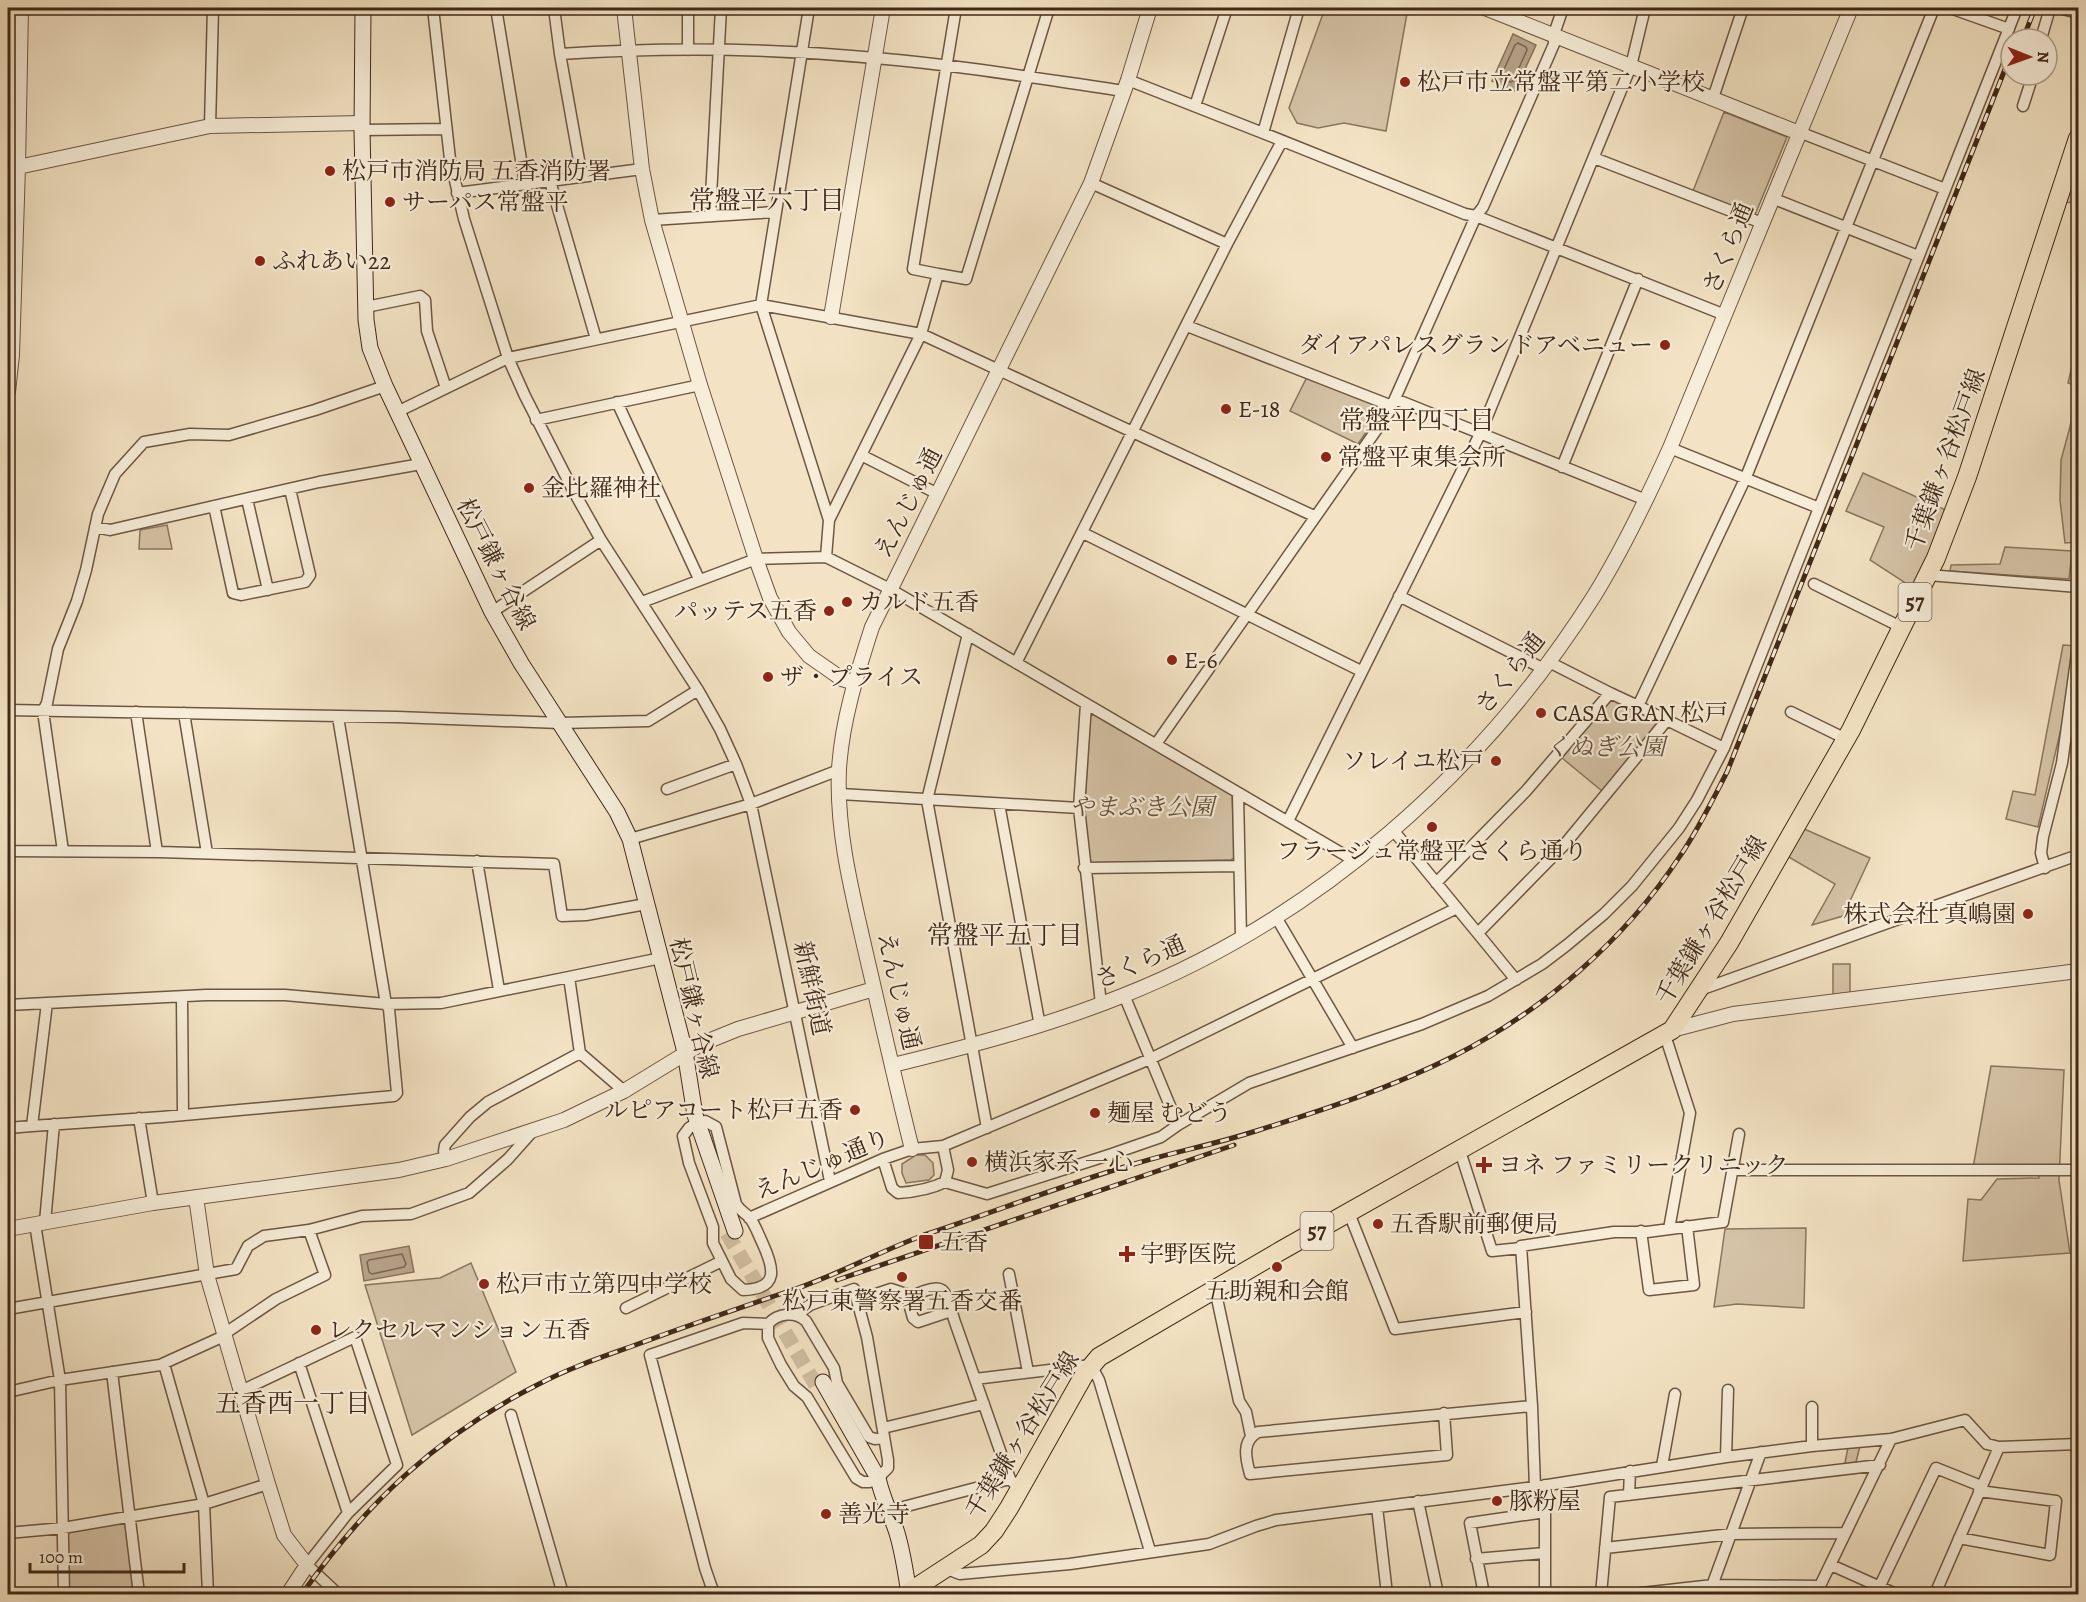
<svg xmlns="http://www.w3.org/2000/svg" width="2086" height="1602" viewBox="0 0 2086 1602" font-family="Alegreya,'Noto Serif JP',serif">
	<rect width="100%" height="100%" fill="#f3e3c4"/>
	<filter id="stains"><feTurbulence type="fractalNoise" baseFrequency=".00333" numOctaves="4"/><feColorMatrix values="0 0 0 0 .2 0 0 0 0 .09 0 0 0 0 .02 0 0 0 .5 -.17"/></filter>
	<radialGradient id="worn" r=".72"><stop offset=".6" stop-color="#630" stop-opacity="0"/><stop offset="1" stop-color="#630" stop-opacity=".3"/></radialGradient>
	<!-- green -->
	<path fill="#d5c3a7" stroke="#8a765f" stroke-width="1.5" d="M1325 8H1408L1386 131 1344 123 1318 128 1297 123 1289 108Z
		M1724 112 1787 137 1755 215 1693 191Z
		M2067 187H2078V203L2063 202Z
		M2078 343V386L2068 383 2077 344Z
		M1307 377 1379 405 1381 410 1358 444 1290 411Z
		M2078 397V542L2065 543 2060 500 2061 460Z
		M1863 473 1948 511 1913 588 1870 560 1884 527 1846 511Z
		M167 525 172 549H139L140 530Z
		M2005 547 2072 551 2069 579 1950 571 1951 565 2000 564Z
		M2063 645 2077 646 2067 703 2038 827 2006 819 2013 791 2035 795Z
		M1614 699 1656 719 1657 723 1602 791 1562 758 1610 700Z
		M1094 715 1232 795 1235 857 1231 860 1092 863 1088 860 1084 816 1090 716Z
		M1802 828 1870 858 1843 916 1812 925 1835 884 1787 856Z
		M1833 964H1850V994L1833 996Z
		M1991 1066 2064 1070 2059 1180 2070 1253 1963 1261 1968 1199 1981 1200 1997 1179 2039 1178 2038 1169 1973 1168Z
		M916 1155H925L933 1163 934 1175 929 1180 906 1183 902 1173V1164Z
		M1806 1228 1804 1308 1737 1304 1714 1307 1725 1229Z
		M471 1263 516 1372 412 1435 365 1285 440 1278Z
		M1860 1446 1855 1466 1844 1468 1848 1447Z
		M123 1523 127 1526 135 1594H68L67 1535 72 1530Z"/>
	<!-- water -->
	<path fill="#b6a389" stroke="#87725b" stroke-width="1.5" d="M1513 34 1536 45 1515 91 1492 81Z
		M409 1246 414 1272 364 1281 360 1255Z"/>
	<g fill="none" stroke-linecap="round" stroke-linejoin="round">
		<!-- shore -->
		<path stroke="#7b6650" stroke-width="1.5" d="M1518 43 1526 47 1527 50 1513 81 1510 82 1502 79 1501 76 1515 45Z
			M402 1254 406 1264 404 1267 372 1274 369 1272 367 1262 369 1260Z"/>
		<!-- secondary-tunnel -->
		<path stroke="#cfbea1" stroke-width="15" stroke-dasharray="15 8" stroke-linecap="butt" d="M727 1233 817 1387"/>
		<defs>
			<path id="minor" d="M433 8 450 159 464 219 508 358 525 396 574 492 601 540 698 690 720 729 736 764 751 804 830 1181
				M496 8 525 184
				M554 8 560 54 582 177
				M809 8 761 305 829 520
				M1299 8 1263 133 1465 214 1476 216 1483 207 1554 44V34L1563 8
				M1950 8 2009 29
				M2059 8 2078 13
				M2041 39 2050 8
				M688 50V8
				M560 54C665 47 770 48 875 58 958 65 1041 79 1124 91
				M1128 80 1263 133
				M1713 98 1743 8
				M1195 106 1227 8
				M2023 106 2033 75
				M210 126 213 8
				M362 130 446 129
				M1799 132 1945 189
				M1594 158 1762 223
				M550 181 596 339
				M1091 183 1227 244
				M457 193 642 169
				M1772 198 1918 256
				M710 215 721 8
				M652 220 775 212
				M938 274 966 279 1049 8
				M366 307 420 296 425 300 427 331 446 388
				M1187 326 1392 406
				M1395 399 1646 500
				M617 402 699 579
				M397 412 508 358 761 305 921 334 1314 516
				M536 420 700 385
				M1670 448 1819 508
				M861 455 938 494
				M1562 467 1638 279
				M247 499 268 590
				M214 506 233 593 241 595 305 582 310 575 290 489
				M95 527 110 530 319 482 421 464
				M1083 533 1361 671
				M826 557 890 589 1355 861
				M1928 575 2078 587
				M1814 584 1903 628
				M1399 596 1544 669
				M642 602 756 559 826 557 829 520 921 334 938 274 913 269 956 8
				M492 612 601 540
				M968 634 927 800 987 1128
				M1549 662 1610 693
				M1016 663 1227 244 1282 141
				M1086 704 1079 808 1101 1004
				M1638 706 1724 748
				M8 710 397 717 560 723 648 721 698 690
				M136 712 157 852
				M1791 712 1846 739
				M184 713 207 853
				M338 717 386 1004 441 1003 569 977 580 1053 624 1091
				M1156 744 1389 412 1476 216 1725 315
				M667 789 736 764
				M840 794 1079 808
				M1238 794 1241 937
				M999 804 1040 1026
				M1288 821 1480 434 1631 66 1645 8
				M1393 830 1516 980
				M630 839 751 804 839 770
				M8 848V851L160 852 554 864 562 916 586 915 646 904
				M63 851 43 711 47 703 58 649 77 601 86 570 98 514 115 474 144 442 190 434 229 435 315 410 385 386
				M477 861 499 990
				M1084 868 1239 866
				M2045 868 2041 853 2043 837 2062 763 2078 646
				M1436 883 1526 791 1610 693 1638 706 1746 477 1934 8
				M1276 917 1353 1048
				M1478 933 1565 844 1667 720
				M569 977 661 958
				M1700 990 2078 855
				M206 995H285L386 1004 389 1009 397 1093 394 1096 162 1117 32 1126 47 1003Z
				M1124 995 1178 1125
				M182 998 183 1114
				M8 1005 47 1003
				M1665 1035 1690 1113 1669 1229
				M139 1118 153 1203
				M695 1124 689 1128 683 1136 689 1163 713 1227V1243L731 1279 743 1290C780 1289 774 1268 762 1242 758 1234 755 1224 749 1217 744 1212 740 1211 736 1204L716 1127 705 1121 697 1123
				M8 1128 32 1126
				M1460 1151 1492 1251 1521 1248
				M446 1159 444 1151 445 1145 470 1117 488 1102 580 1053
				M883 1159 892 1188 898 1193C913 1192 931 1189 945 1182L948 1170 943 1146
				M1733 1170H2078
				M945 1182 987 1194 1112 1154 1161 1137 1178 1125 1249 1083 1422 1024 1488 996 1542 964 1567 945 1604 914 1632 886 1679 828 1697 800 1724 748 2017 8
				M1349 1213 1395 1329 1526 1312
				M749 1218 883 1159 912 1149 943 1146 1150 1059 1457 908
				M45 1222 54 1124
				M35 1224 60 1380 64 1594
				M1641 1231 1649 1290 1694 1285 1687 1226
				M1009 1274 1028 1372
				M1215 1289 1239 1401 1246 1412 1251 1436
				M858 1300 891 1289 912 1296
				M626 1308 722 1261
				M8 1309 236 1269 248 1246 264 1236 309 1230 362 1216 411 1214 469 1193 508 1159 532 1132
				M951 1311 918 1322 913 1318 908 1300C914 1294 935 1285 942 1290 948 1294 953 1318 956 1325 974 1376 992 1428 1010 1479L1020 1490
				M800 1315 804 1309 810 1305 854 1289 867 1337 888 1460V1468L878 1478
				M768 1324V1338L781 1365 794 1386 807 1397 856 1478 863 1482H870
				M224 1334 276 1299 325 1275 309 1230
				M299 1363 348 1513
				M164 1364 204 1504 208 1594
				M112 1372 139 1594
				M975 1379 1091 1365 1099 1380 1150 1551
				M241 1391 355 1337 397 1465 348 1513 307 1565 338 1594
				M8 1392 60 1380 160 1365 224 1336
				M1444 1413 1447 1455 1250 1474C1246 1459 1241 1441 1258 1432L1532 1406
				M511 1415 563 1594
				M883 1428 984 1404
				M1812 1446V1407
				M1726 1457 1728 1390
				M1662 1466 1675 1394
				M1535 1487 1532 1406 1521 1246 1614 1232H1647L1723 1222 1739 1134
				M1629 1495 1630 1471
				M1418 1501 1438 1594
				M1377 1507 1387 1594
				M888 1511 1010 1479
				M8 1533 63 1528 204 1504 268 1484
				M1959 1538 2050 1555 2056 1501 1979 1491
				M1605 1548 1732 1534 1845 1533
				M1476 1559 1544 1553
				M1831 1565 1896 1594
				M947 1569 960 1574 1070 1564 1209 1544 1256 1526 1276 1520 1535 1487 1726 1457 1812 1446 1891 1439 1965 1420 1987 1444 1999 1447 2078 1444
				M714 1594 705 1568 650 1355 743 1323 768 1324C778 1313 795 1311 806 1321L834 1368 837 1383 869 1437 875 1439 884 1438
				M1484 1594 1470 1523 1545 1512
				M1545 1594V1485
				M1601 1594 1610 1497 1880 1465
				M1633 1594 1713 1585 1820 1586
				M1709 1594 1761 1452
				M1816 1594 1891 1439
				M1876 1594 1936 1468 1981 1486
				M1935 1594 1999 1447"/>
			<path id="tertiary" d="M624 8 642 169 652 220 700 385 756 559 770 598 789 632 809 656 842 679 855 683
				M1485 8 1799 133
				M18 167 210 126 362 123
				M831 317 883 8
				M8 392 12 355 18 167 21 8
				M1672 1030 1733 1014 2078 971
				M893 1065C971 1046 1047 1026 1122 996 1316 919 1483 772 1594 596 1623 549 1647 499 1670 448L1851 8
				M912 1149C896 1086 882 1022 867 958 853 896 836 833 839 769 842 720 857 674 872 627L1091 183 1128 80 1150 8
				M196 1197 207 1275 268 1484 284 1535 307 1565 288 1594
				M8 1229 153 1203 399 1170 446 1159 564 1120 624 1091 701 1044 738 1029 874 989"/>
			<path id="secondary" d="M363 8 362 130 366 320 370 348 385 386 492 612 521 663 617 812 630 839 685 1052 695 1115 735 1231
				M823 1382 878 1478C882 1498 891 1514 897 1533 903 1553 906 1574 909 1594"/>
			<path id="primary" d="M906 1594 981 1545 994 1531 1009 1508 1084 1375 1099 1357 1282 1250 1672 1030 1729 943 1851 730 1936 558 1967 477 2078 138"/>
		</defs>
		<!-- minor casing -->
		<use href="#minor" stroke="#6d5742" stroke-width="13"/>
		<!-- tertiary casing -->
		<use href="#tertiary" stroke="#6d5742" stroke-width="16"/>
		<!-- secondary casing -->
		<use href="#secondary" stroke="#402817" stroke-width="17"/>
		<!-- primary casing -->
		<use href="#primary" stroke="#402817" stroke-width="20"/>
		<!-- minor -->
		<use href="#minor" stroke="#f7edd9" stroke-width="10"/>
		<!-- tertiary -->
		<use href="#tertiary" stroke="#f7edd9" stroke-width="14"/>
		<!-- secondary -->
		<use href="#secondary" stroke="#f7edd9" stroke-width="15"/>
		<!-- primary -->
		<use href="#primary" stroke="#f3e3c4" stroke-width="18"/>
		<defs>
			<path id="rail" d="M2023 39 2035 8
				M837 1280 1234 1145
				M302 1594C366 1503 437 1436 537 1385 567 1369 599 1358 630 1347 686 1326 742 1307 798 1288 841 1273 881 1251 924 1235 994 1212 1063 1185 1134 1164 1174 1152 1216 1144 1256 1131 1323 1110 1391 1088 1454 1056 1543 1011 1625 940 1680 856 1698 830 1712 801 1727 772L2011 54"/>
		</defs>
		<!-- rail casing -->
		<use href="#rail" stroke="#402817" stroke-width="5"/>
		<!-- rail -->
		<use href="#rail" stroke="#f7edd9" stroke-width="3" stroke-dasharray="9" stroke-linecap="butt"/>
	</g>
	<!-- markers -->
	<g fill="#8f2418" stroke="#f7edd9" stroke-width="2">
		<circle cx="1405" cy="82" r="6"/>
		<circle cx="330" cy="171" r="6"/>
		<circle cx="390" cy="202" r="6"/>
		<circle cx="260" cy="261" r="6"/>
		<circle cx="1665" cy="345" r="6"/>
		<circle cx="1226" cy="409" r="6"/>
		<circle cx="1326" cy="457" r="6"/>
		<circle cx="529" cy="488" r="6"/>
		<circle cx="847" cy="602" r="6"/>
		<circle cx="829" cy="611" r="6"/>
		<circle cx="1172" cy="660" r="6"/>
		<circle cx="768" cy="677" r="6"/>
		<circle cx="1541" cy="713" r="6"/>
		<circle cx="1496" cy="761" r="6"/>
		<circle cx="1432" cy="827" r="6"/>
		<circle cx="2028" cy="914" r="6"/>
		<circle cx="855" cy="1110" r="6"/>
		<circle cx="1095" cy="1113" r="6"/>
		<circle cx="972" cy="1162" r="6"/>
		<path d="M1481 1156h6v6h6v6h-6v6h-6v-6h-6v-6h6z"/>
		<circle cx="1378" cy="1224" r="6"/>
		<rect x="918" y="1234" width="16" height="16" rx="3"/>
		<path d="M1124 1245h6v6h6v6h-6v6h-6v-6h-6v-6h6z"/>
		<circle cx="1277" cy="1267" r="6"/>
		<circle cx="902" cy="1277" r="6"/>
		<circle cx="484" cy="1284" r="6"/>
		<circle cx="316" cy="1330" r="6"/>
		<circle cx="1497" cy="1501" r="6"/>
		<circle cx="826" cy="1514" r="6"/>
	</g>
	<g text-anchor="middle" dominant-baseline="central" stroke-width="4.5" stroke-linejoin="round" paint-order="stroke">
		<!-- shield labels -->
		<g fill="#f7edd9" stroke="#776351" stroke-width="1.5">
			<rect x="1898.5" y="583" width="33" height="38" rx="4.5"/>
			<rect x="1300.5" y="1212" width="33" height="38" rx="4.5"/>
		</g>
		<g font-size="22" font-weight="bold" fill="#402817">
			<text x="1915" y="602">57</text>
			<text x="1317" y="1231">57</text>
		</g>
		<!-- poi labels -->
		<g font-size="24" fill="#402817" stroke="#f7edd9" text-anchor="start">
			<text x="1417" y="82">松戸市立常盤平第二小学校</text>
			<text x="342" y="171">松戸市消防局 五香消防署</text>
			<text x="402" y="202">サーパス常盤平</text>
			<text x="272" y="261">ふれあい22</text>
			<text x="1653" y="345" text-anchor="end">ダイアパレスグランドアベニュー</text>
			<text x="1238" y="409">E-18</text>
			<text x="1338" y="457">常盤平東集会所</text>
			<text x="541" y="488">金比羅神社</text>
			<text x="859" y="602">カルド五香</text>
			<text x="817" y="611" text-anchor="end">パッテス五香</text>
			<text x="1184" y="660">E-6</text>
			<text x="780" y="677">ザ・プライス</text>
			<text x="1553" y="713">CASA GRAN 松戸</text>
			<text x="1484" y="761" text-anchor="end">ソレイユ松戸</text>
			<text x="1432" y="851" text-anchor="middle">フラージュ常盤平さくら通り</text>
			<text x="2016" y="914" text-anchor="end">株式会社 真嶋園</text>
			<text x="843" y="1110" text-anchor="end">ルピアコート松戸五香</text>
			<text x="1107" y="1113">麺屋 むどう</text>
			<text x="984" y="1162">横浜家系 一心</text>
			<text x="1498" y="1165">ヨネ ファミリークリニック</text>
			<text x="1390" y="1224">五香駅前郵便局</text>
			<text x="940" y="1242">五香</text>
			<text x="1140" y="1254">宇野医院</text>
			<text x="496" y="1284">松戸市立第四中学校</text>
			<text x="1277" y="1291" text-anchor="middle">五助親和会館</text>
			<text x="902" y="1301" text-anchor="middle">松戸東警察署五香交番</text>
			<text x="328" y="1330">レクセルマンション五香</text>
			<text x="1509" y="1501">豚粉屋</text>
			<text x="838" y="1514">善光寺</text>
		</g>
		<!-- street labels -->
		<g font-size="24" fill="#402817" stroke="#f7edd9">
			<text transform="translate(1728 248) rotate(-68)">さくら通</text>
			<text transform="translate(1945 460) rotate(-70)">千葉鎌ヶ谷松戸線</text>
			<text transform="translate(908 503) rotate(-63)">えんじゅ通</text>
			<text transform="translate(496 564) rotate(63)">松戸鎌ヶ谷線</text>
			<text transform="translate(1510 673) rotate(-52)">さくら通</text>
			<text transform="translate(1711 920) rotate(-59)">千葉鎌ヶ谷松戸線</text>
			<text transform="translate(1140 962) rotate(-24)">さくら通</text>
			<text transform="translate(812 988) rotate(78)">新鮮街道</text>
			<text transform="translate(899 991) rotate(77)">えんじゅ通</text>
			<text transform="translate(694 1008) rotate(77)">松戸鎌ヶ谷線</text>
			<text transform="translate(822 1164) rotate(-23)">えんじゅ通り</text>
			<text transform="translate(1022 1435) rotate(-58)">千葉鎌ヶ谷松戸線</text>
		</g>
		<!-- park labels -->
		<g font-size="24" font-style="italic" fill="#654f3b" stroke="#f7edd9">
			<text x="1605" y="747">くぬぎ公園</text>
			<text x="1142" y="807">やまぶき公園</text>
		</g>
		<!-- neighbourhood labels -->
		<g font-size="26" fill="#402817" stroke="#f7edd9">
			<text x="767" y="200">常盤平六丁目</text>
			<text x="1417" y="420">常盤平四丁目</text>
			<text x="1005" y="935">常盤平五丁目</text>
			<text x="293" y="1403">五香西一丁目</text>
		</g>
	</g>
	<!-- margin -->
	<rect width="2086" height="1602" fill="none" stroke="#f3e3c4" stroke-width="30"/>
	<rect x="9" y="9" width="2068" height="1584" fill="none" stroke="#402817" stroke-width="3"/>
	<rect x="15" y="15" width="2056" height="1572" fill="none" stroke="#402817" stroke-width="1.5"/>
	<!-- north arrow -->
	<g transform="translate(2029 57) rotate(91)"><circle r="28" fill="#f7edd9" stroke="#ae9e8b" stroke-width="1.5"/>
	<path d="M0-4.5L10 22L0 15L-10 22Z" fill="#8f2418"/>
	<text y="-9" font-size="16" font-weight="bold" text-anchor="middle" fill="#402817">N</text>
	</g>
	<!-- scale -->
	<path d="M30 1563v9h154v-9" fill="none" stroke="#402817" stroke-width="3"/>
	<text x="39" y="1563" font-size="18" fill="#402817" stroke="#f7edd9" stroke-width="4.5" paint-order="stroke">100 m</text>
	<rect width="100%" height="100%" filter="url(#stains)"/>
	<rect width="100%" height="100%" fill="url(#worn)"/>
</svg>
